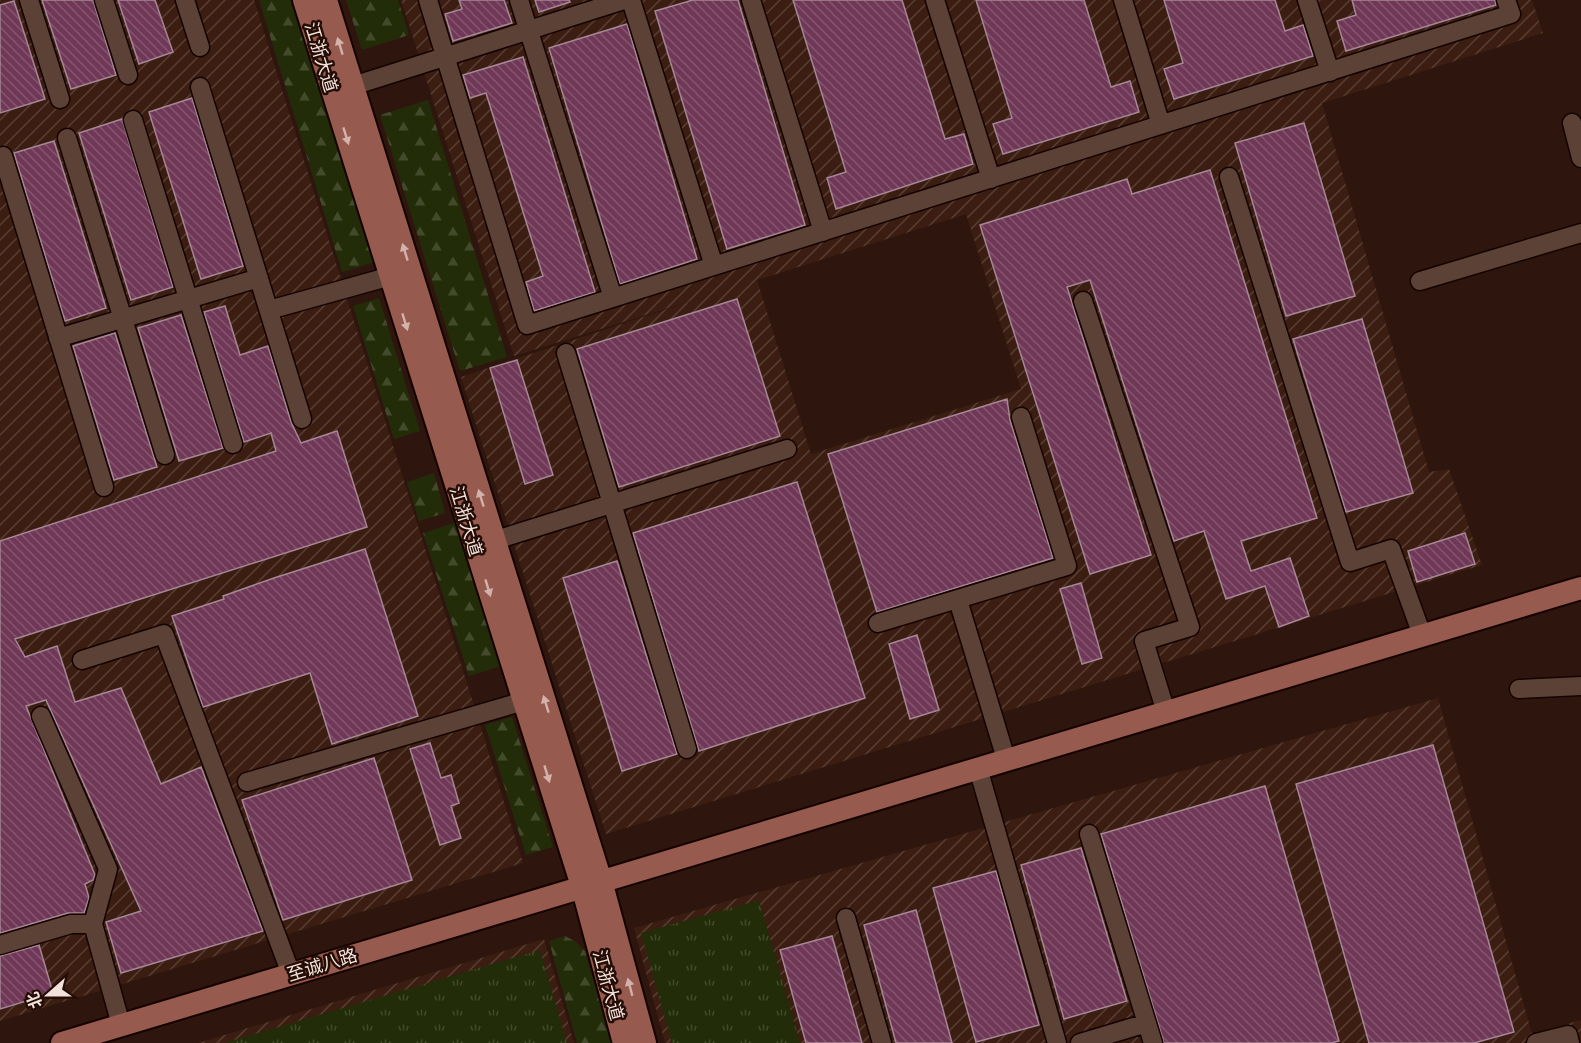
<svg xmlns="http://www.w3.org/2000/svg" width="1581" height="1043" viewBox="0 0 1581 1043" font-family="'PT Serif','Noto Sans SC',serif">
	<defs>
		<pattern id="industrial-furrows" width="10" height="10" patternUnits="userSpaceOnUse" patternTransform="scale(1.5)"><rect width="10" height="10" fill="#3b1d11"/><path d="M-1 1l2-2M0 10L10 0M9 11l2-2" fill="none" stroke="#583e33"/></pattern>
		<pattern id="grass-tufts" width="24" height="20" patternUnits="userSpaceOnUse" patternTransform="scale(1.5)"><rect width="24" height="20" fill="#232c08"/><path d="M3 7l-1-3M5 7V3M7 7l1-3M15 17l-1-3M17 17v-4M19 17l1-3" fill="none" stroke="#434a2b"/></pattern>
		<pattern id="forest-firs" width="22" height="20" patternUnits="userSpaceOnUse" patternTransform="scale(1.5)"><rect width="22" height="20" fill="#232c08"/><path d="M5 1l3.5 6h-7zM16 11l3.5 6h-7z" fill="#434a2b"/></pattern>
		<pattern id="building-back-hatch" width="6" height="6" patternUnits="userSpaceOnUse" patternTransform="scale(1.5)"><rect width="6" height="6" fill="#703857"/><path d="M-1 5l2 2M0 0l6 6M5-1l2 2" fill="none" stroke="#85546f"/></pattern>
	</defs>
	<rect width="100%" height="100%" fill="#2e160e"/>
	<!-- industrial -->
	<path fill="url(#industrial-furrows)" fill-rule="evenodd" d="M0 0H254L523 863 0 1021Z
		M401 0H1532L1543 33 1322 103 1429 472 1449 469 1482 565 606 834 461 377 707 296 514 356ZM966 214 1021 389 811 454 757 280Z
		M1438 698 1532 1034 1581 1020V1043H665L634 928Z
		M544 939 574 1043H198Z"/>
	<!-- grass -->
	<path fill="url(#grass-tufts)" d="M759 900 800 1043H672L641 933Z
		M540 950 567 1043H224Z"/>
	<!-- forest -->
	<path fill="url(#forest-firs)" d="M259 0H298L378 261 342 272Z
		M346 0H398L409 35 362 50Z
		M428 100 507 357 460 371 380 115Z
		M379 298 420 431 394 439 353 306Z
		M434 473 445 513 419 521 407 482Z
		M458 522 504 665 469 676 423 533Z
		M512 717 553 847 526 855 485 725Z
		M565 936 576 942 585 951 611 1043H577L549 941Z"/>
	<!-- building -->
	<path fill="url(#building-back-hatch)" stroke="#a58796" stroke-width="1.5" d="M42 0H93L116 75 71 89Z
		M118 0H155L173 52 139 64Z
		M459 0H504L512 23 453 41 445 14 462 9Z
		M535 0H569L570 2 539 12Z
		M693 0H738L805 225 727 249 655 11Z
		M793 0H902L945 139 964 134 973 164 836 209 827 178 846 172Z
		M976 0H1084L1111 87 1130 81 1139 112 1003 154 993 124 1012 118Z
		M1164 0H1275L1285 31 1303 25 1313 56 1174 99 1164 69 1183 63Z
		M1352 0H1495L1496 5 1346 51 1337 21 1356 15Z
		M14 1 45 99 0 113V5Z
		M627 24 697 259 620 284 549 48Z
		M523 57 595 292 534 311 526 282 543 276 486 93 470 98 463 75Z
		M192 98 243 266 201 279 149 112Z
		M122 119 173 287 131 300 79 133Z
		M1304 123 1355 296 1286 316 1235 143Z
		M54 141 106 308 65 321 14 153Z
		M1210 170 1317 518 1241 541 1251 571 1290 558 1309 616 1279 627 1265 586 1226 599 1204 531 1174 541 1090 280 1067 287 1151 555 1090 574 980 225 1127 179 1132 194Z
		M737 299 780 436 619 487 577 349Z
		M225 306 240 355 268 346 291 422 301 443 337 431 367 527 15 639 25 657 57 646 75 702 121 688 161 784 201 767 263 931 121 973 106 922 141 911 46 700 26 706 95 875 93 880 85 884 89 898 84 913H68L0 933V541L276 451 271 433 244 442 204 312Z
		M181 315 223 448 179 461 138 328Z
		M1362 319 1413 493 1346 512 1293 339Z
		M115 333 157 467 114 480 73 346Z
		M517 360 553 475 525 484 490 368Z
		M1007 399 1010 420 1053 558 877 612 828 454Z
		M797 482 865 698 699 751 633 533Z
		M1465 533 1475 564 1417 582 1408 551Z
		M365 549 418 716 332 744 310 673 203 707 172 616 224 599 223 596 274 578Z
		M617 561 677 754 622 771 563 578Z
		M1081 583 1102 658 1082 664 1060 589Z
		M917 635 939 710 910 719 889 644Z
		M430 743 441 778 451 775 459 803 451 806 461 838 440 845 410 749Z
		M1433 745 1514 1032 1474 1043H1369L1296 784Z
		M374 758 412 880 283 920 242 800Z
		M1265 786 1339 1041 1331 1043H1164L1101 834Z
		M1081 848 1127 1001 1064 1019 1021 865Z
		M996 871 1039 1025 976 1042 933 888Z
		M916 910 952 1043H896L864 925Z
		M832 936 862 1043H806L780 950Z
		M39 945 53 993 0 1009V956Z"/>
	<g fill="none" stroke-linecap="round" stroke-linejoin="round">
		<defs>
			<path id="minor" d="M29 0 60 99
				M104 0 128 75
				M185 0 200 47
				M428 0 527 325 1511 14 1506 0
				M519 0 613 298
				M631 0 714 266
				M751 0 823 232
				M935 0 991 179
				M1123 0 1161 125
				M1307 0 1330 72
				M200 87 302 419
				M340 90 624 0
				M133 120 233 444
				M1572 123 1581 158
				M67 138 165 455
				M3 156 104 487
				M1229 177 1350 562 1391 549 1422 635
				M1420 281 1581 233
				M1083 301 1190 627 1144 641 1166 712
				M269 310 391 276
				M58 338 259 278
				M566 353 687 749
				M483 544 787 449
				M958 600 1006 759
				M878 623 1067 566 1021 417
				M82 660 164 634 291 974
				M1519 689 1581 686
				M41 716 108 869 93 924 121 1025
				M978 768 1057 1043
				M247 782 524 701
				M1089 834 1153 1043
				M846 918 882 1043
				M0 945 71 924H93
				M1080 1043 1147 1023
				M1536 1043 1568 1035 1570 1043"/>
			<path id="major" d="M304 0 582 886 624 1043
				M326 0 601 881 645 1043
				M62 1043 1581 588"/>
		</defs>
		<!-- minor casing -->
		<use href="#minor" stroke="#150300" stroke-width="21"/>
		<!-- major casing -->
		<use href="#major" stroke="#150300" stroke-width="26"/>
		<!-- minor -->
		<use href="#minor" stroke="#5c4137" stroke-width="18"/>
		<!-- major -->
		<use href="#major" stroke="#965a4e" stroke-width="22"/>
	</g>
	<!-- one-way arrows -->
	<defs><path id="oneway-solid" d="M-6-.8H1V-3.2L6.5 0L1 3.2V.8H-6Z" transform="scale(1.5)"/></defs>
	<g fill="#d2b2aa">
		<use href="#oneway-solid" transform="translate(340 46) rotate(-107)"/>
		<use href="#oneway-solid" transform="translate(346 136) rotate(73)"/>
		<use href="#oneway-solid" transform="translate(405 252) rotate(-107)"/>
		<use href="#oneway-solid" transform="translate(405 322) rotate(73)"/>
		<use href="#oneway-solid" transform="translate(481 498) rotate(-107)"/>
		<use href="#oneway-solid" transform="translate(488 588) rotate(73)"/>
		<use href="#oneway-solid" transform="translate(546 704) rotate(-107)"/>
		<use href="#oneway-solid" transform="translate(547 774) rotate(73)"/>
		<use href="#oneway-solid" transform="translate(630 987) rotate(-105)"/>
	</g>
	<g text-anchor="middle" dominant-baseline="central" stroke-width="5" stroke-linejoin="round" paint-order="stroke">
		<!-- street labels -->
		<g font-size="18" fill="#f3e2dc" stroke="#240d05">
			<text transform="translate(322 57) rotate(73)">江浙大道</text>
			<text transform="translate(467 521) rotate(73)">江浙大道</text>
			<text transform="translate(322 964) rotate(-17)">至诚八路</text>
			<text transform="translate(609 985) rotate(75)">江浙大道</text>
		</g>
	</g>
	<!-- north arrow -->
	<g transform="translate(48 995) rotate(249)" stroke="#240d05" stroke-width="4.5" paint-order="stroke">
	<path d="M0-4.5L10 22L0 15L-10 22Z" fill="#f3e2dc"/>
	<text y="-9" font-size="16" font-weight="bold" text-anchor="middle" fill="#f3e2dc">北</text>
	</g>
</svg>
